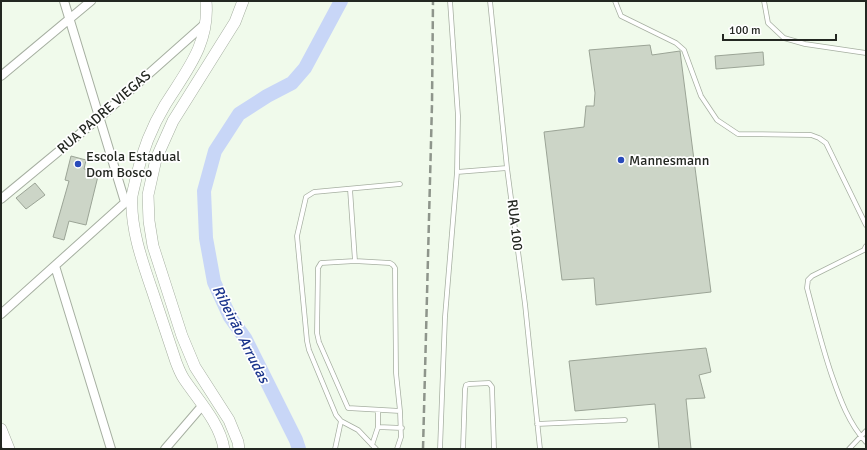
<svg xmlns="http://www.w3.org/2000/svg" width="867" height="450" viewBox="0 0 867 450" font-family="Signika,sans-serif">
	<rect width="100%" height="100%" fill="#f0faeb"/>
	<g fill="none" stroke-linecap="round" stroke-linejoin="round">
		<!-- river -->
		<path stroke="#c8d6f7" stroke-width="14" d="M299 449 296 440 245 338 230 317 214 282 206 238 204 191 215 151 239 114 267 96 292 83 305 68 341 1"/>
	</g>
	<!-- building -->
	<path fill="#ccd5c7" stroke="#9ba496" d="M650 45 652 55 680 51 711 292 596 305 594 278 562 280 544 132 584 127 586 106H594L595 93 589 50Z
		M763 52 764 65 716 69 715 56Z
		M71 156 86 160 84 169 99 172 86 225 69 221 64 240 53 237 69 181 65 180Z
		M35 183 45 195 26 209 16 198Z
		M706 348 711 372 699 375 705 398 686 399 691 449H659L655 404 575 411 569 361Z"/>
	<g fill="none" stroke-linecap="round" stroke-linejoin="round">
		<defs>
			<path id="lane" d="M490 1 507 168 525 304 540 449
				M615 1 621 16 676 43 684 50 701 96 717 120 738 134 811 135 819 138 826 143 866 225
				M764 1 768 23 784 38 805 44 866 53
				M457 172 507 168
				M350 189 355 261
				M866 246 864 250 812 276 808 280 807 288C815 318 822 347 832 376 840 399 849 424 866 442
				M355 261 390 263 393 265 395 268 396 373 400 411 348 408 319 342 317 333 318 268 321 263Z
				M537 424 625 420
				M378 427 402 428
				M372 445 378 427V410
				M335 449 341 421
				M376 449 358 430 341 421 336 415 309 350 307 341 297 236 306 197 314 192 400 184
				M397 449 401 437 400 411
				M440 449 445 317 457 172 458 116 450 1
				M463 449 465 389 466 385 469 384 489 383 492 387 494 449
				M849 449 866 431"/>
			<path id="street" d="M64 1 125 202
				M1 76 91 1
				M1 199 99 118 206 23
				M55 266 111 449
				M1 314 128 200
				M165 449 202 406"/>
			<path id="secondary" d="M206 1C210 44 186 71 165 105 151 128 142 152 136 178 135 184 133 190 132 196 130 227 142 261 152 290 160 314 168 338 176 362 178 367 180 373 184 379 198 400 220 423 224 449
				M1 429 9 449
				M239 449 238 442 229 420 195 367 182 336 153 246 149 221 148 195 156 159 173 121 235 22 243 1"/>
		</defs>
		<!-- lane casing -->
		<use href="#lane" stroke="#a6afa1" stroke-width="5.5"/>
		<!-- street casing -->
		<use href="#street" stroke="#a6afa1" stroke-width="10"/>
		<!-- secondary casing -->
		<use href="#secondary" stroke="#a6afa1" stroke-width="12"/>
		<!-- lane -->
		<use href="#lane" stroke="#fff" stroke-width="4"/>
		<!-- street -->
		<use href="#street" stroke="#fff" stroke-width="8"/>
		<!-- secondary -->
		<use href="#secondary" stroke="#fff" stroke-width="11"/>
		<!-- rail -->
		<path stroke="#8e958b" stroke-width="2.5" stroke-dasharray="8 4" stroke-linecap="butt" d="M423 449 432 104 433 1"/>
	</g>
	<!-- markers -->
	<g fill="#294bba" stroke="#fff" stroke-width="1.5">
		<circle cx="621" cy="160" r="4"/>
		<circle cx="78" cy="164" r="4"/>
	</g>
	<g text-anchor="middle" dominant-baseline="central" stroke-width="3.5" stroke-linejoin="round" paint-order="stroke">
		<!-- street labels -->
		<g font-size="14" fill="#232721" stroke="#fff">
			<text transform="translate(104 112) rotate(-41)">RUA PADRE VIEGAS</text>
			<text transform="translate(515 225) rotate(83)">RUA 100</text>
		</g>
		<!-- poi labels -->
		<g font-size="14" fill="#232721" stroke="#fff" text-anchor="start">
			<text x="86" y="156">Escola Estadual<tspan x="86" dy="16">Dom Bosco</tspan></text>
			<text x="629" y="160">Mannesmann</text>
		</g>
		<!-- water labels -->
		<g font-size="15" font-style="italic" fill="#1a348c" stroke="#fff">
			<text transform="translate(241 334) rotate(63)">Ribeirão Arrudas</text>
		</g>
	</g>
	<!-- border -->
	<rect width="867" height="450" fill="none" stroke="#232721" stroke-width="4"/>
	<!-- scale -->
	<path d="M723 34v6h113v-6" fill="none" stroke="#232721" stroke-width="2"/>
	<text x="729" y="34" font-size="12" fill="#232721" stroke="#ffffff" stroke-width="3" paint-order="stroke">100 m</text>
</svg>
